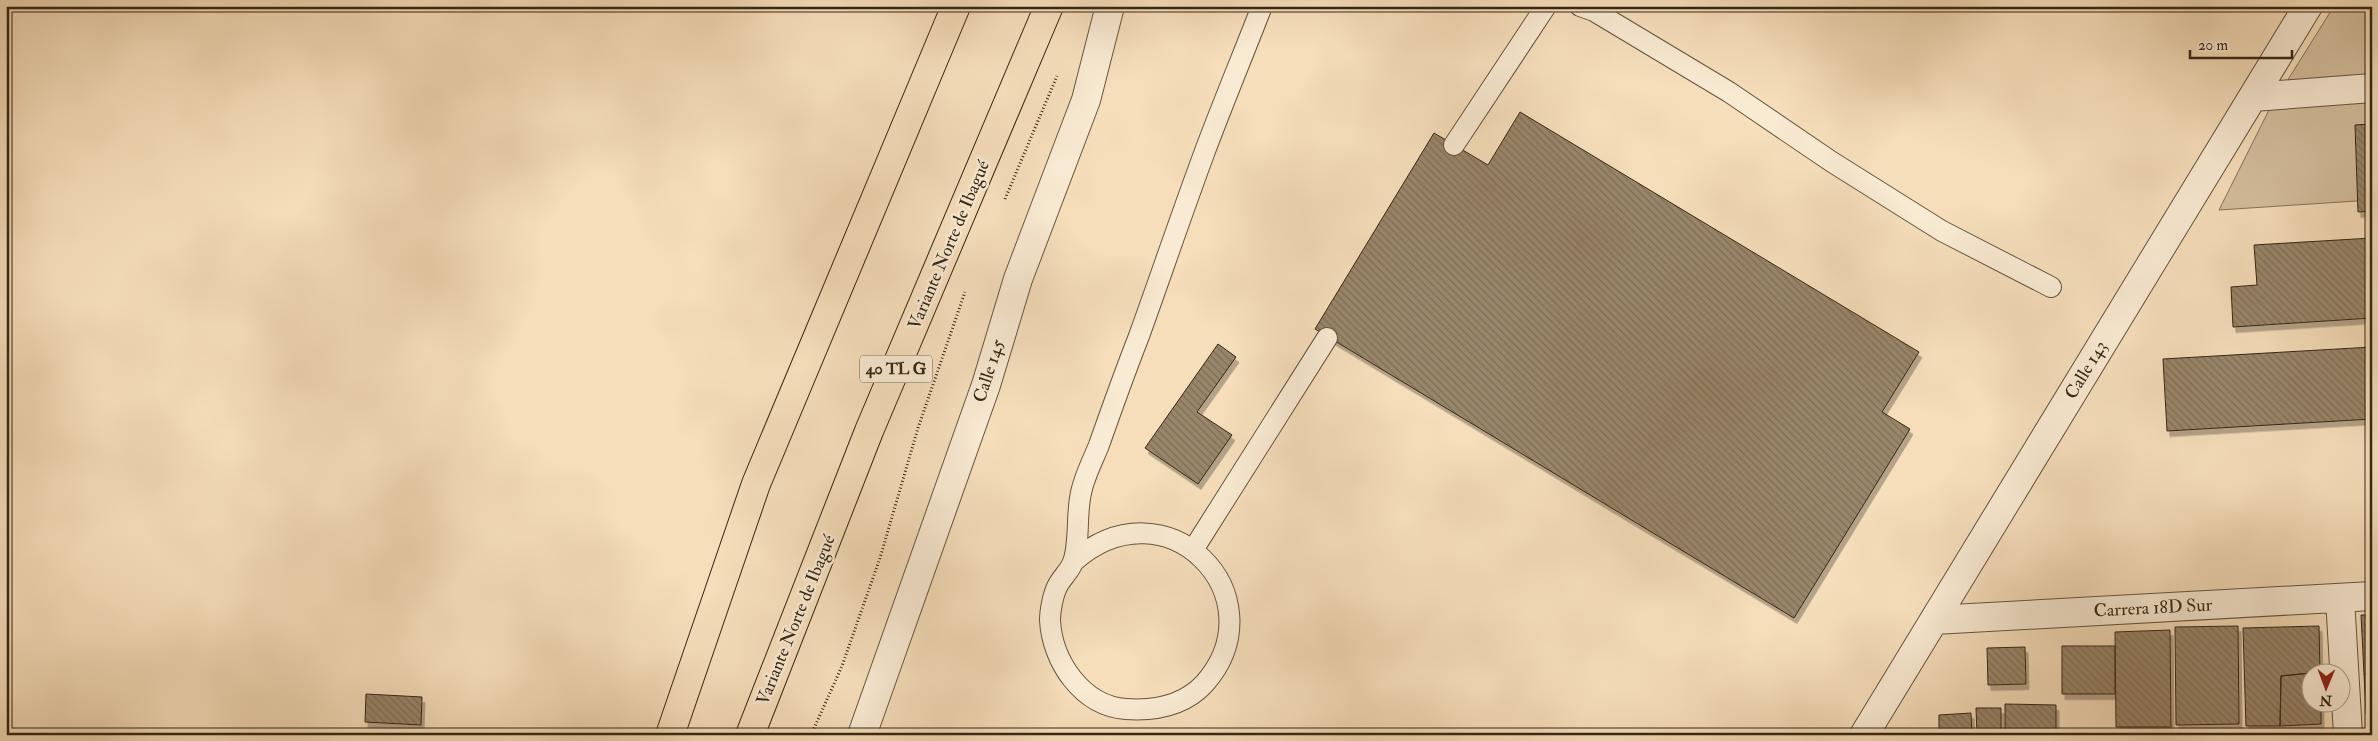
<svg xmlns="http://www.w3.org/2000/svg" width="2378" height="741" viewBox="0 0 2378 741" font-family="'IM FELL Double Pica',serif">
	<defs>
		<pattern id="building-back-hatch" width="6" height="6" patternUnits="userSpaceOnUse" patternTransform="scale(1.25)"><rect width="6" height="6" fill="#99866b"/><path d="M-1 5l2 2M0 0l6 6M5-1l2 2" fill="none" stroke="#7e6e57"/></pattern>
		<filter id="shadow"><feDropShadow dx="3" dy="5.5" stdDeviation="0" flood-color="#0004"/></filter>
	</defs>
	<rect width="100%" height="100%" fill="#f6debb"/>
	<filter id="stains"><feTurbulence type="fractalNoise" baseFrequency=".004" numOctaves="4"/><feColorMatrix values="0 0 0 0 .2 0 0 0 0 .09 0 0 0 0 .02 0 0 0 .5 -.17"/></filter>
	<radialGradient id="worn" r=".72"><stop offset=".6" stop-color="#630" stop-opacity="0"/><stop offset="1" stop-color="#630" stop-opacity=".3"/></radialGradient>
	<!-- green -->
	<path fill="#d5bf9f" stroke="#85735a" d="M2334 6H2372V200L2219 210 2269 110Z"/>
	<!-- building -->
	<path fill="url(#building-back-hatch)" stroke="#352714" filter="url(#shadow)" d="M1520 112 1919 352 1882 412 1910 429 1794 618 1315 329 1434 133 1488 165Z
		M2372 124V211L2358 212 2355 125Z
		M2372 238V318L2233 327 2231 287 2257 285 2254 245Z
		M1218 344 1236 357 1197 412 1232 435 1198 484 1145 448Z
		M2372 347V419L2167 431 2163 359Z
		M2361 615H2372V674H2364Z
		M2238 626 2239 724 2176 725 2175 627Z
		M2319 626 2320 672 2281 676 2280 726H2246L2243 628Z
		M2170 630 2171 727H2116L2115 632Z
		M2062 646H2115V694H2062Z
		M2025 647 2026 684 1988 685 1987 648Z
		M2320 672 2310 674V704H2321V724L2280 726 2281 676Z
		M2364 674H2372V714L2366 715Z
		M366 694 422 697 421 725 365 722Z
		M2005 704 2056 705V735H2005Z
		M1976 708H2001V735H1977Z
		M1971 713 1972 735H1939V715Z"/>
	<g fill="none" stroke-linecap="round" stroke-linejoin="round">
		<defs>
			<path id="service" d="M1580 6 1594 11 1729 92 1832 162 1942 231 2051 287
				M1454 145 1546 6
				M1193 550 1327 338
				M1073 562C1167 478 1280 597 1205 683 1184 706 1155 711 1126 709 1082 706 1052 661 1050 620 1050 611 1053 595 1057 587 1061 578 1070 571 1073 562 1080 544 1076 513 1081 493 1084 477 1093 460 1099 445 1112 408 1125 372 1139 336 1161 275 1182 213 1205 151 1223 103 1243 55 1262 6"/>
			<path id="minor" d="M2253 97 2372 88
				M2340 598 2348 735
				M1934 620 2372 596
				M862 735 986 385 1018 279 1086 100 1110 6
				M1864 735 2308 6"/>
			<path id="trunk" d="M670 735 756 484 956 6
				M750 735 869 431 1049 6"/>
		</defs>
		<!-- service casing -->
		<use href="#service" stroke="#65553e" stroke-width="22"/>
		<!-- minor casing -->
		<use href="#minor" stroke="#65553e" stroke-width="30"/>
		<!-- trunk casing -->
		<use href="#trunk" stroke="#352714" stroke-width="30"/>
		<!-- path -->
		<path stroke="#352714" stroke-width="3" stroke-dasharray="1 2.5" stroke-linecap="butt" d="M1005 199 1057 76
			M811 735 842 666 880 558 918 428 965 292"/>
		<!-- service -->
		<use href="#service" stroke="#f9ead3" stroke-width="20"/>
		<!-- minor -->
		<use href="#minor" stroke="#f9ead3" stroke-width="28"/>
		<!-- trunk -->
		<use href="#trunk" stroke="#f6debb" stroke-width="28"/>
	</g>
	<g text-anchor="middle" dominant-baseline="central" stroke-width="5" stroke-linejoin="round" paint-order="stroke">
		<!-- shield labels -->
		<rect fill="#f9ead3" stroke="#70624d" stroke-width="1" x="860" y="355.5" width="72" height="27" rx="4"/>
		<g font-size="16" font-weight="bold" fill="#352714">
			<text x="896" y="369">40 TL G</text>
		</g>
		<!-- street labels -->
		<g font-size="18" fill="#352714" stroke="#f9ead3">
			<text transform="translate(949 245) rotate(-67)">Variante Norte de Ibagué</text>
			<text transform="translate(2086 370) rotate(-59)">Calle 143</text>
			<text transform="translate(989 371) rotate(-72)">Calle 145</text>
			<text transform="translate(2153 608) rotate(-3)">Carrera 18D Sur</text>
			<text transform="translate(796 620) rotate(-68)">Variante Norte de Ibagué</text>
		</g>
	</g>
	<!-- margin -->
	<rect width="2378" height="741" fill="none" stroke="#f6debb" stroke-width="25"/>
	<rect x="8" y="8" width="2363" height="726" fill="none" stroke="#352714" stroke-width="2.5"/>
	<rect x="12" y="12" width="2353" height="716" fill="none" stroke="#352714"/>
	<!-- north arrow -->
	<g transform="translate(2326 688) rotate(181)"><circle r="24" fill="#f9ead3" stroke="#ab9c87"/>
	<path d="M0-4L9 19L0 12L-9 19Z" fill="#8f2418"/>
	<text y="-8" font-size="14" font-weight="bold" text-anchor="middle" fill="#352714">N</text>
	</g>
	<!-- scale -->
	<path d="M2190 50v8h102v-8" fill="none" stroke="#352714" stroke-width="2.5"/>
	<text x="2198" y="50" font-size="15" fill="#352714" stroke="#f9ead3" stroke-width="4" paint-order="stroke">20 m</text>
	<rect width="100%" height="100%" filter="url(#stains)"/>
	<rect width="100%" height="100%" fill="url(#worn)"/>
</svg>
